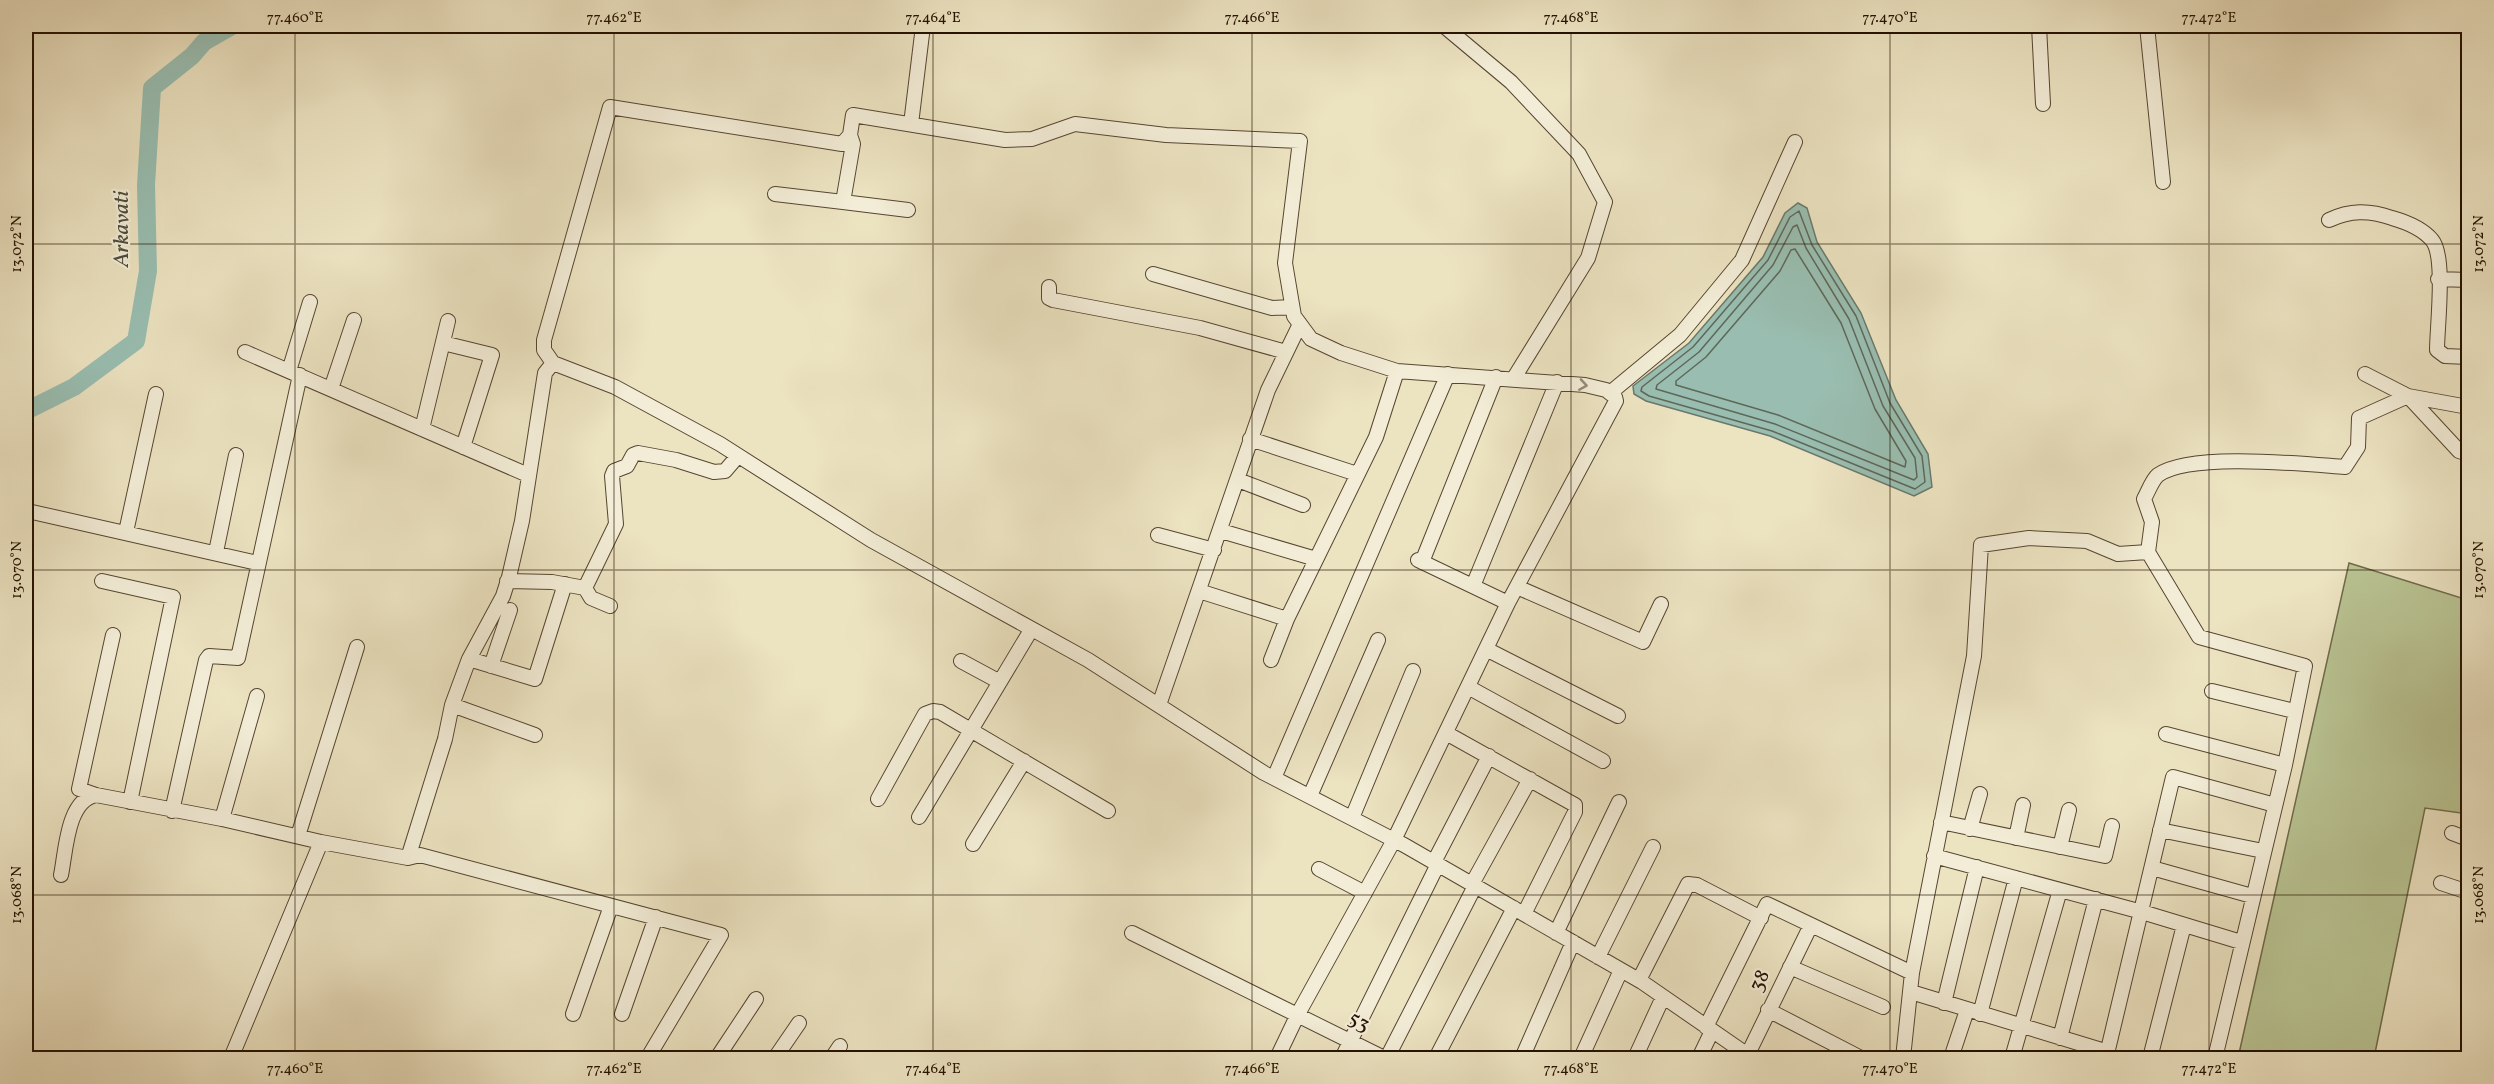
<svg xmlns="http://www.w3.org/2000/svg" width="2494" height="1084" viewBox="0 0 2494 1084" font-family="Vollkorn,serif">
	<rect width="100%" height="100%" fill="#ece3c1"/>
	<filter id="stains"><feTurbulence type="fractalNoise" baseFrequency=".00333" numOctaves="4"/><feColorMatrix values="0 0 0 0 .2 0 0 0 0 .09 0 0 0 0 .02 0 0 0 .5 -.17"/></filter>
	<radialGradient id="worn" r=".72"><stop offset=".6" stop-color="#630" stop-opacity="0"/><stop offset="1" stop-color="#630" stop-opacity=".3"/></radialGradient>
	<!-- green -->
	<path fill="#b9c392" stroke="#6e6a4a" stroke-width="1.5" d="M2349 563 2468 600V814L2425 808 2374 1058H2238Z"/>
	<!-- water -->
	<path fill="#99beb1" stroke="#6a796b" stroke-width="1.5" d="M1798 203 1807 208 1817 242 1861 313 1896 400 1928 454 1932 487 1914 496 1770 436 1646 401 1634 394 1633 386 1689 343 1763 257 1785 213Z"/>
	<g fill="none" stroke-linecap="round" stroke-linejoin="round">
		<!-- shore -->
		<path stroke="#5e6859" stroke-width="1.5" d="M1799 211 1812 245 1856 316 1890 403 1922 456 1925 482 1915 489 1772 431 1649 396 1641 391 1642 387 1693 347 1768 260 1790 217Z
			M1797 225 1806 248 1849 319 1883 406 1915 458 1917 477 1914 480 1775 424 1656 389 1657 385 1699 352 1773 265 1793 227Z
			M1795 249 1841 323 1875 409 1906 461 1905 467 1778 415 1676 385V381L1706 357 1780 271 1791 250Z"/>
		<!-- river -->
		<path stroke="#99beb1" stroke-width="18" d="M26 411 74 387 136 341 148 271 146 185 152 88 192 56 204 42 232 26"/>
		<defs>
			<path id="minor" d="M1444 26 1511 82 1579 154 1605 202 1588 258 1514 378
				M2039 26 2043 104
				M2147 26 2163 182
				M911 124 923 26
				M775 194 843 202 853 144 850 135
				M843 202 908 210
				M2329 220C2350 210 2369 210 2392 218 2406 222 2422 228 2432 240 2446 256 2437 327 2437 350L2445 356 2468 357
				M1153 274 1272 308 1292 307
				M2438 279 2468 280
				M1049 287V298L1053 300 1200 328 1286 352
				M443 343 492 355 463 447
				M245 352 528 475
				M289 371 310 302
				M2365 374 2408 396 2459 451 2468 454
				M331 389 354 320
				M1610 393 1680 335 1742 260 1795 142
				M422 429 448 321
				M1250 439 1357 474
				M1238 480 1303 505
				M32 512 257 563
				M1221 531 1316 559
				M126 532 156 394
				M1158 535 1214 550
				M216 552 236 455
				M2148 552 2199 637 2305 666 2285 765 2215 1058
				M1418 560 1508 603
				M1422 562 1496 377
				M102 581 173 597 130 802
				M507 581 552 582 585 588 616 524 612 476 614 471 627 466 633 455 638 453 676 460 714 472 725 471 737 457
				M1473 586 1557 382
				M1517 587 1643 642 1661 604
				M585 588 591 598 610 606
				M1199 591 1287 619
				M113 635 79 789 96 795 222 819 321 842
				M1486 649 1618 716
				M469 659 535 679 565 584
				M1271 660 1287 619 1376 437 1397 371
				M961 661 1000 682
				M491 666 510 610
				M1468 687 1603 761
				M2212 691 2294 711
				M452 705 535 735
				M1159 705 1268 390 1300 324
				M1446 733 1575 805V812L1524 914
				M2166 734 2285 765
				M1274 778 1448 374
				M1310 796 1378 640
				M878 799 925 714 933 711 940 712 1108 811
				M172 811 206 660 209 656 238 658 300 375
				M919 817 1031 630
				M1352 818 1413 671
				M222 819 257 696
				M1941 822 2105 856 2112 826
				M1970 829 1980 794
				M2160 830 2263 851
				M2452 833 2468 839
				M298 836 357 647
				M2016 838 2023 805
				M973 844 1024 761
				M2060 847 2069 810
				M1934 856 2142 912 2241 942
				M408 858 445 739 452 705 469 659 503 596 509 577 522 521 545 373 553 363
				M1434 862 1489 756
				M2152 868 2252 896
				M1319 869 1365 893
				M61 875C66 851 67 800 96 795
				M2441 883 2468 892
				M1472 884 1530 779
				M1132 933 1384 1058
				M1556 933 1619 802
				M1598 957 1653 847
				M1790 967 1883 1007
				M1639 980 1688 884 1697 885 1761 918
				M1911 992 2108 1052
				M1944 1003 1977 867
				M1768 1010 1861 1058
				M573 1014 611 906
				M622 1014 656 917
				M1980 1014 2016 878
				M1706 1027 1767 904 1912 973
				M2060 1038 2096 899
				M1747 1056 1811 925
				M231 1058 321 842 408 858 420 855 721 935 650 1054 657 1058
				M717 1058 756 999
				M775 1058 799 1023
				M832 1058 840 1046
				M1277 1058 1298 1014 1394 840 1508 603 1616 401 1615 397 1606 390 1585 385 1397 371 1341 353 1311 339 1294 316 1285 263 1300 141 1166 135 1075 124 1032 139 1005 140 853 115 850 135 842 144 610 107 544 340V350L553 363 615 387 720 444 871 540 1088 660 1264 773 1394 840 1404 845 1642 982 1752 1058
				M1342 1058 1438 864
				M1387 1058 1475 886
				M1436 1058 1514 908
				M1522 1058 1573 942
				M1581 1058 1621 970
				M1635 1058 1663 997
				M1699 1058 1712 1031
				M1903 1058 1912 973 1974 656 1981 545 2029 538 2087 541 2118 554 2148 552 2152 522 2144 499C2148 492 2152 480 2158 475 2190 452 2303 464 2345 467L2358 447 2359 418 2408 396 2468 407
				M1951 1058 1967 1010
				M2012 1058 2060 890
				M2106 1058 2173 777 2275 805
				M2150 1058 2184 925"/>
		</defs>
		<!-- minor casing -->
		<use href="#minor" stroke="#564631" stroke-width="16"/>
		<!-- minor -->
		<use href="#minor" stroke="#f3edd7" stroke-width="14"/>
	</g>
	<!-- one-way arrows -->
	<defs><path id="oneway-chevron" d="M-2-3.5L2.5 0L-2 3.5" fill="none" stroke-width="1.6" stroke-linecap="round" stroke-linejoin="round" transform="scale(1.5)"/></defs>
	<use stroke="#968a77" href="#oneway-chevron" transform="translate(1583 385) rotate(9)"/>
	<!-- ticks -->
	<path fill="none" stroke="#241101" stroke-width="1.5" stroke-opacity="0.45" d="M295 26V1058M614 26V1058M933 26V1058M1252 26V1058M1571 26V1058M1890 26V1058M2209 26V1058M26 244H2468M26 570H2468M26 895H2468"/>
	<g text-anchor="middle" dominant-baseline="central" stroke-width="4.5" stroke-linejoin="round" paint-order="stroke">
		<!-- street labels -->
		<g font-size="21" fill="#241101" stroke="#f3edd7">
			<text transform="translate(1760 981) rotate(-64)">38</text>
			<text transform="translate(1359 1022) rotate(28)">53</text>
		</g>
		<!-- water labels -->
		<g font-size="22" font-style="italic" fill="#4d4e3f" stroke="#f3edd7">
			<text transform="translate(122 229) rotate(-90)">Arkavati</text>
		</g>
	</g>
	<!-- margin -->
	<rect width="2494" height="1084" fill="none" stroke="#ece3c1" stroke-width="66"/>
	<rect x="33" y="33" width="2428" height="1018" fill="none" stroke="#241101" stroke-width="2"/>
	<g font-size="15" text-anchor="middle" fill="#241101">
		<text x="295" y="22">77.460°E</text>
		<text x="614" y="22">77.462°E</text>
		<text x="933" y="22">77.464°E</text>
		<text x="1252" y="22">77.466°E</text>
		<text x="1571" y="22">77.468°E</text>
		<text x="1890" y="22">77.470°E</text>
		<text x="2209" y="22">77.472°E</text>
		<text transform="translate(16 244) rotate(-90)" y="5">13.072°N</text>
		<text transform="translate(2478 244) rotate(-90)" y="5">13.072°N</text>
		<text transform="translate(16 570) rotate(-90)" y="5">13.070°N</text>
		<text transform="translate(2478 570) rotate(-90)" y="5">13.070°N</text>
		<text transform="translate(16 895) rotate(-90)" y="5">13.068°N</text>
		<text transform="translate(2478 895) rotate(-90)" y="5">13.068°N</text>
		<text x="295" y="1073">77.460°E</text>
		<text x="614" y="1073">77.462°E</text>
		<text x="933" y="1073">77.464°E</text>
		<text x="1252" y="1073">77.466°E</text>
		<text x="1571" y="1073">77.468°E</text>
		<text x="1890" y="1073">77.470°E</text>
		<text x="2209" y="1073">77.472°E</text>
	</g>
	<rect width="100%" height="100%" filter="url(#stains)"/>
	<rect width="100%" height="100%" fill="url(#worn)"/>
</svg>
